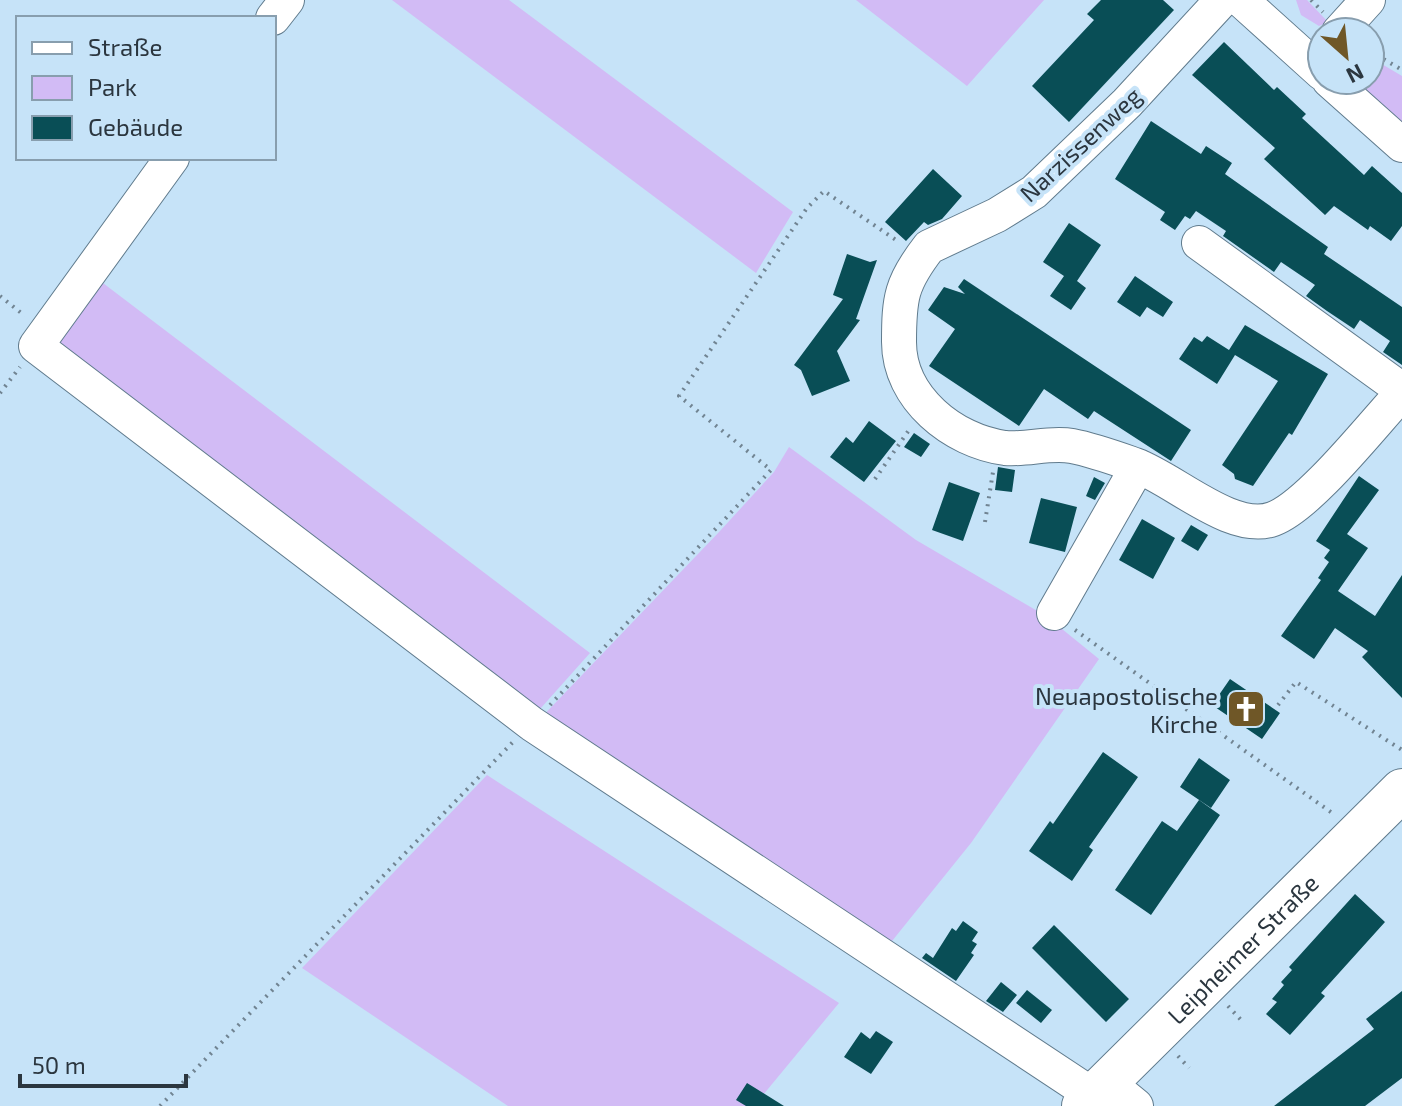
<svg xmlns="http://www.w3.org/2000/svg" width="1402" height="1106" viewBox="0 0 1402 1106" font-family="'Exo 2',sans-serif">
	<rect width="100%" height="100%" fill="#c6e3f8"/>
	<!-- green -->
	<path fill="#d2bbf5" d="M392 0H509L793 212 756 273Z
		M856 0H1044L967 86Z
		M1296 0H1307L1328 22 1319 26 1301 15Z
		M1370 57 1402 76V125L1350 80H1370Z
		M95 277 590 653 532 718 64 362 54 331Z
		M789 447 916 540 1046 616 1099 659 971 843 884 951 537 722 720 531 774 472Z
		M487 775 839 1003 754 1106H508L302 968Z"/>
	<!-- building -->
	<path fill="#094e56" d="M1101 0H1163L1174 10 1069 122 1032 86 1094 20 1087 14Z
		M1224 42 1274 90 1277 87 1306 114 1302 118 1364 175 1372 166 1402 193V226L1391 241 1370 226 1368 230 1334 206 1325 215 1264 159 1275 148 1192 75Z
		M1151 121 1201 154 1206 146 1232 163 1225 174 1328 247 1324 254 1402 307V365L1383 352 1390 341 1360 320 1354 329 1327 311 1306 296 1315 285 1281 262 1274 272 1223 236 1226 231 1196 211 1190 219 1185 216 1175 230 1160 220 1165 212 1115 179Z
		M933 169 962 196 942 219 928 225 924 222 906 241 885 222Z
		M1069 223 1101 245 1077 281 1086 288 1071 310 1050 296 1064 276 1043 262Z
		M847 254 870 262 877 260 856 319 860 320 837 351 850 381 812 396 801 370 794 365 843 299 833 295Z
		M1135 276 1173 302 1163 317 1147 307 1140 317 1117 302Z
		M964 279 1191 430 1171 461 1094 411 1088 419 1044 389 1019 426 929 366 955 329 928 310 944 287 965 294 958 287Z
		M1245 325 1328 374 1292 435 1289 433 1253 486 1235 479 1234 474 1222 465 1278 381 1235 355 1217 384 1179 359 1194 337 1202 342 1207 336 1229 350Z
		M869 421 896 441 864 482 830 457 846 437 853 443Z
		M914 433 930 444 921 457 904 447Z
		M998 467 1015 470 1012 492 995 490Z
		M1359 476 1379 490 1347 534 1368 548 1338 591 1375 616 1402 575V698L1362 657 1368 651 1335 628 1314 659 1281 636 1321 580 1318 578 1329 562 1324 558 1330 550 1316 541Z
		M1094 477 1105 483 1095 500 1086 496Z
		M949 482 980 493 963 541 932 530Z
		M1041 498 1077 507 1065 552 1029 543Z
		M1142 519 1175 538 1153 579 1119 560Z
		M1191 525 1208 535 1198 551 1181 541Z
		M1230 679 1280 713 1262 739 1212 705Z
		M1103 752 1138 777 1089 847 1093 850 1072 881 1029 851 1050 821 1053 824Z
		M1199 758 1230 780 1211 808 1180 787Z
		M1199 800 1220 815 1151 915 1115 890 1162 821 1177 831Z
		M1355 894 1385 922 1321 993 1325 996 1290 1035 1266 1014 1277 1002 1272 999 1284 985 1281 982 1292 970 1289 967Z
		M963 921 978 932 972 941 977 944 971 953 974 955 956 981 922 958 926 953 933 958 952 928 956 931Z
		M1054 925 1129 999 1106 1022 1032 948Z
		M1001 982 1017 995 1003 1012 986 1001Z
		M1027 990 1052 1010 1041 1023 1016 1003Z
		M1402 991V1078L1365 1106H1274L1374 1029 1366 1019Z
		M876 1031 893 1042 871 1074 844 1057 861 1032 870 1039Z
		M747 1083 784 1106H746L736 1100Z"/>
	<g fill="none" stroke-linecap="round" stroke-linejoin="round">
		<defs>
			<path id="minor" d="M1222 0 1127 103 1034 192 997 215 929 247C901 283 899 298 899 342 899 398 953 441 1005 448 1027 450 1050 442 1072 446 1093 450 1115 458 1135 465 1174 479 1232 534 1273 519 1309 506 1373 424 1402 393
				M1241 0 1322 73
				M273 18 287 0
				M1339 32 1368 0
				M1329 80 1402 145
				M172 158 36 346 532 724 1094 1096
				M1199 243 1402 390
				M1054 613 1138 466
				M1108 1083 1136 1106"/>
			<g id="major">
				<path id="s1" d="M1083 1106 1402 790"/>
			</g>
		</defs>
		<!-- minor casing -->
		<use href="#minor" stroke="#607b8d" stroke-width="36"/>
		<!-- major casing -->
		<use href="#major" stroke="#607b8d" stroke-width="44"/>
		<!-- path -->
		<path stroke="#718492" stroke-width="4" stroke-dasharray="2 6" stroke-linecap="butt" d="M1311 0 1323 12
			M1370 51 1402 70
			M0 296 25 316
			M0 393 20 367
			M875 479 909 430
			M985 522 993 472
			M1075 630 1335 815
			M550 705 771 470 679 396 807 208 824 191 899 242
			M1278 705 1296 682 1402 750
			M1228 1006 1241 1020
			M1178 1056 1189 1068
			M160 1106 513 742"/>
		<!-- minor -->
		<use href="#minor" stroke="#fff" stroke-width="34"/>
		<!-- major -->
		<use href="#major" stroke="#fff" stroke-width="42"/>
	</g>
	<!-- icons -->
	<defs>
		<symbol id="church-square" viewBox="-11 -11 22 22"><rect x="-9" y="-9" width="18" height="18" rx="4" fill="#6f5727" stroke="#c6e3f8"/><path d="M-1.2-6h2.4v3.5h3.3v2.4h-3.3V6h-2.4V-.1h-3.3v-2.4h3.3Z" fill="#fff"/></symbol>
	</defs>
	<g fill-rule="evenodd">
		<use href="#church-square" x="1224" y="687" width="44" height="44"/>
	</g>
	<g text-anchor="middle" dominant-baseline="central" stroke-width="8" stroke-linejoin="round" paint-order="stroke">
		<!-- street labels -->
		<g font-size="24" fill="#2b363f" stroke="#c6e3f8">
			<text transform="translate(1080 144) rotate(-43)">Narzissenweg</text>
			<text stroke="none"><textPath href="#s1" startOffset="224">Leipheimer Straße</textPath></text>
		</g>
		<!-- poi labels -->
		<g font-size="24" fill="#2b363f" stroke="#c6e3f8" text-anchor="end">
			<text x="1218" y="695">Neuapostolische<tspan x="1218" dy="28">Kirche</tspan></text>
		</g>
	</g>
	<!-- legend -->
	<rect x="16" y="16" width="260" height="144" fill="#c6e3f8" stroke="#889eae" stroke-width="2"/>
	<rect x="32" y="42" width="40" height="12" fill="#ffffff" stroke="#889eae" stroke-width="2"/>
	<text x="88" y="56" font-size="24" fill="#2b363f">Straße</text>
	<rect x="32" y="76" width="40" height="24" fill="#d2bbf5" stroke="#889eae" stroke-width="2"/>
	<text x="88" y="96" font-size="24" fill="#2b363f">Park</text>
	<rect x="32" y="116" width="40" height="24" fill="#094e56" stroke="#889eae" stroke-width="2"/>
	<text x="88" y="136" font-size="24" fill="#2b363f">Gebäude</text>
	<!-- north arrow -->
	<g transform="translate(1346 56) rotate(153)"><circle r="38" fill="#c6e3f8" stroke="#889eae" stroke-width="2"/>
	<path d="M0-6L14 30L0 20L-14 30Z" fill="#6f5727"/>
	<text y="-12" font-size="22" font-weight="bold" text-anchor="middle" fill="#2b363f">N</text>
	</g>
	<!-- scale -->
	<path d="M20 1074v12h166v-12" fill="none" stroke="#2b363f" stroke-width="4"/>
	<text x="32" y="1074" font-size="24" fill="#2b363f" stroke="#c6e3f8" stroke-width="6" paint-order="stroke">50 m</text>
</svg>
